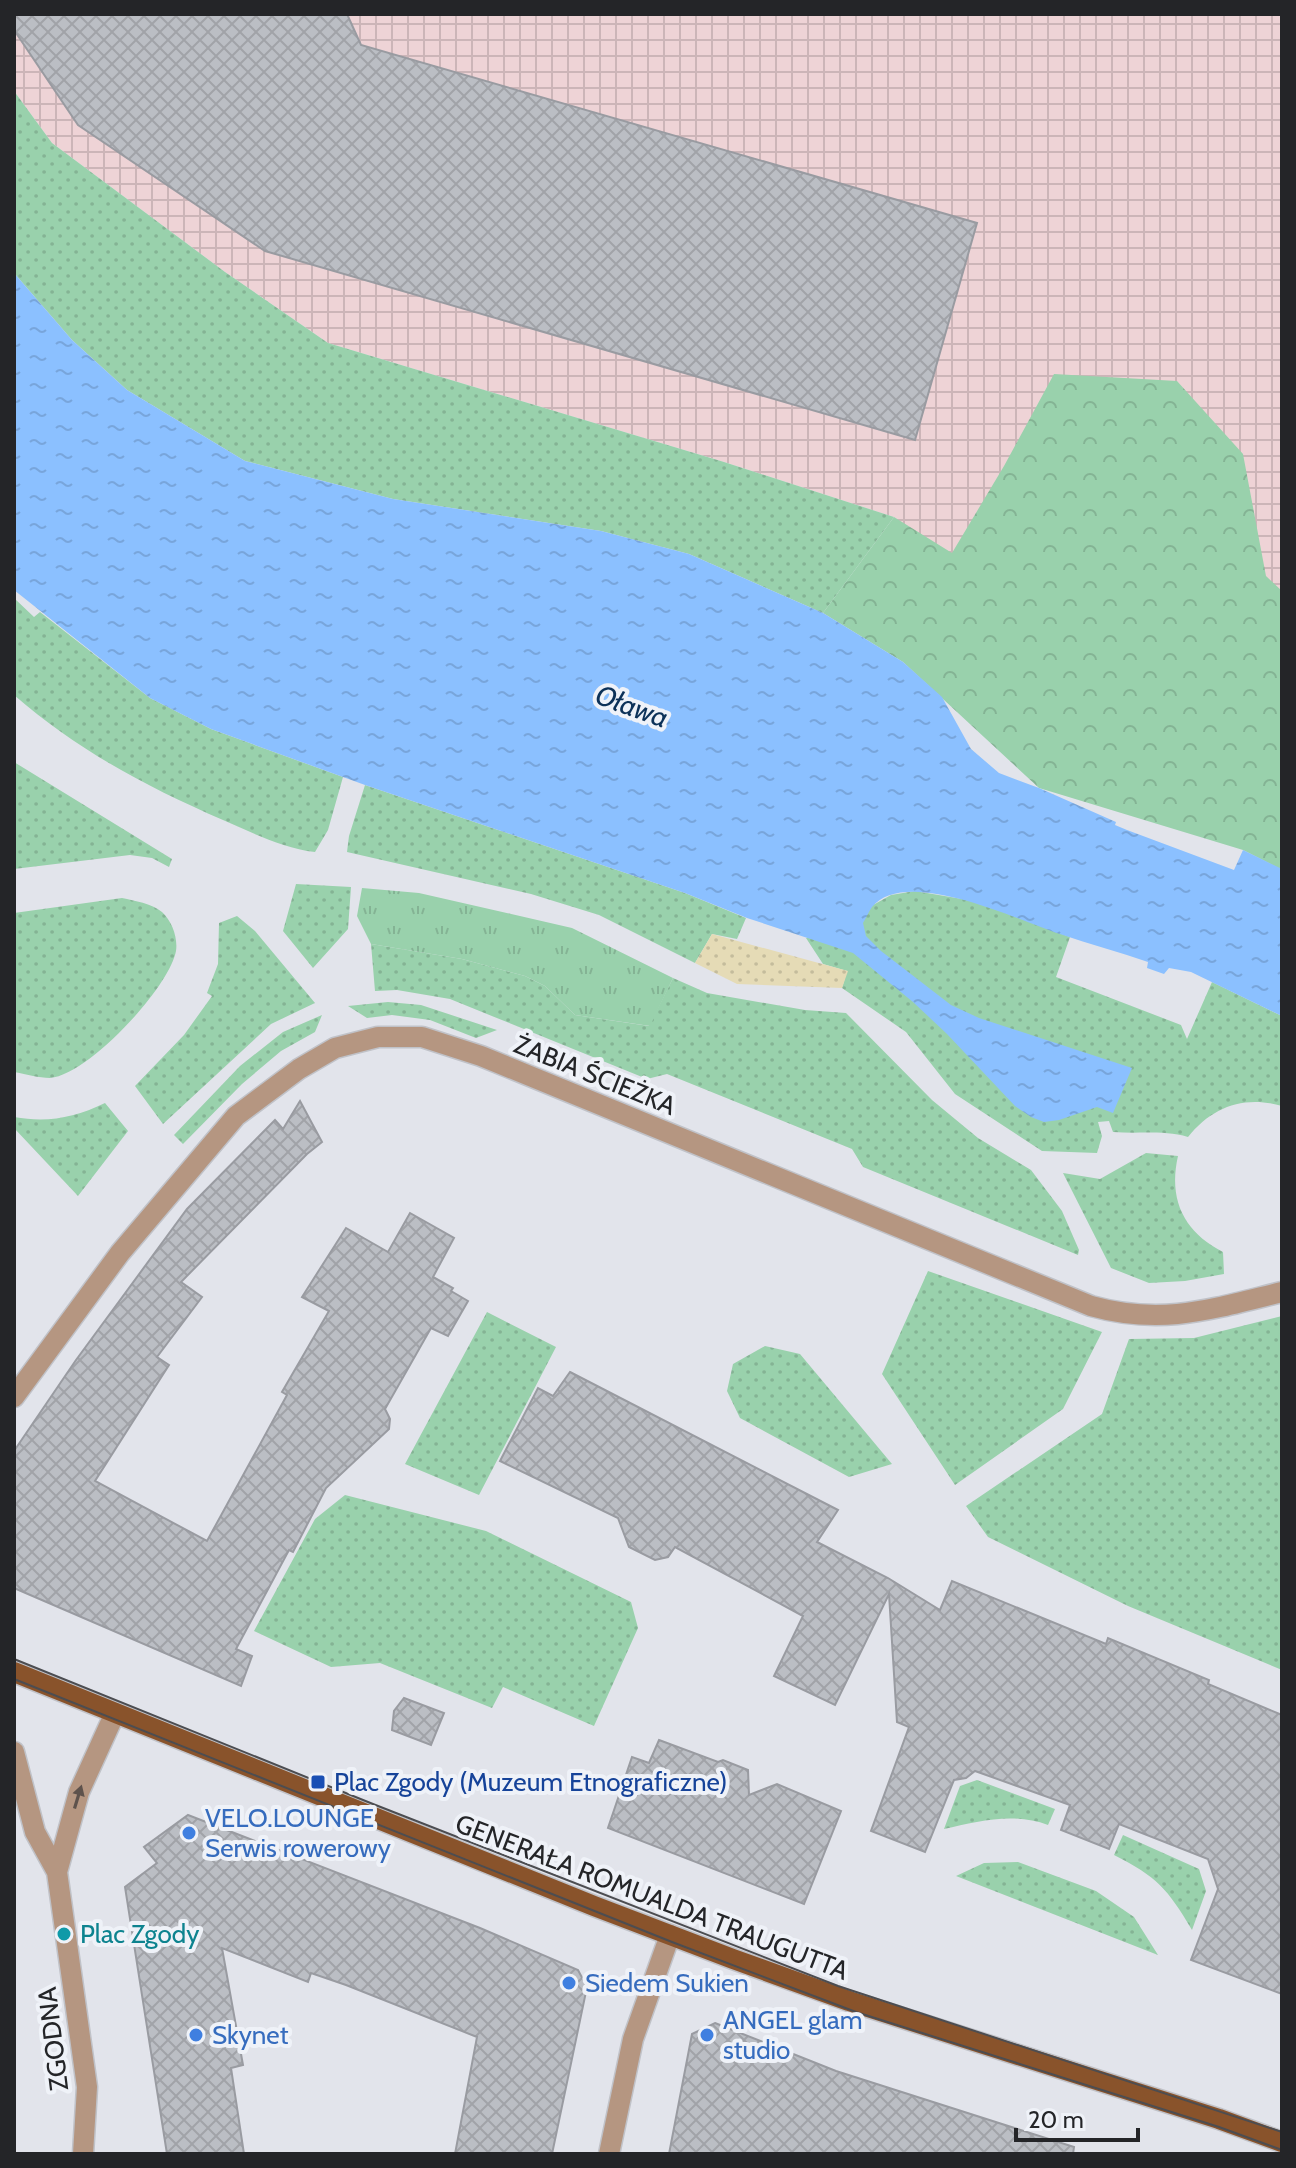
<svg xmlns="http://www.w3.org/2000/svg" width="1296" height="2168" viewBox="0 0 1296 2168" font-family="Cabin,sans-serif">
	<defs>
		<pattern id="industrial-grid" width="8" height="8" patternUnits="userSpaceOnUse" patternTransform="scale(2)"><rect width="8" height="8" fill="#eed3d6"/><path d="M0 4h8M4 0v8" fill="none" stroke="#ccb5b8"/></pattern>
		<pattern id="grass-dots" width="8" height="8" patternUnits="userSpaceOnUse" patternTransform="scale(2)"><rect width="8" height="8" fill="#99d1ac"/><path d="M2 2h.1M6 6h.1" fill="none" stroke="#84b394" stroke-width="1.8" stroke-linecap="round"/></pattern>
		<pattern id="forest-crowns" width="20" height="18" patternUnits="userSpaceOnUse" patternTransform="scale(2)"><rect width="20" height="18" fill="#99d1ac"/><path d="M2 6a3 3 0 1 1 6 0M12 15a3 3 0 1 1 6 0" fill="none" stroke="#84b394"/></pattern>
		<pattern id="sand-dots" width="8" height="8" patternUnits="userSpaceOnUse" patternTransform="scale(2)"><rect width="8" height="8" fill="#e5dbb6"/><path d="M2 2h.1M6 6h.1" fill="none" stroke="#c4bc9c" stroke-width="1.8" stroke-linecap="round"/></pattern>
		<pattern id="park-tufts" width="24" height="20" patternUnits="userSpaceOnUse" patternTransform="scale(2)"><rect width="24" height="20" fill="#99d1ac"/><path d="M3 7l-1-3M5 7V3M7 7l1-3M15 17l-1-3M17 17v-4M19 17l1-3" fill="none" stroke="#84b394"/></pattern>
		<pattern id="water-ripples" width="26" height="14" patternUnits="userSpaceOnUse" patternTransform="scale(2)"><rect width="26" height="14" fill="#8bc0ff"/><path d="M2 4q2-2 4 0t4 0M15 11q2-2 4 0t4 0" fill="none" stroke="#78a5db"/></pattern>
		<pattern id="building-cross-hatch" width="8" height="8" patternUnits="userSpaceOnUse" patternTransform="scale(2)"><rect width="8" height="8" fill="#bbbec4"/><path d="M0 0l8 8M0 8l8-8" fill="none" stroke="#a1a3a8"/></pattern>
	</defs>
	<rect width="100%" height="100%" fill="#e2e4eb"/>
	<!-- industrial -->
	<path fill="url(#industrial-grid)" d="M14 14H1282V837L894 517 724 462 328 343 225 272 52 143 14 91Z"/>
	<!-- grass -->
	<path fill="url(#grass-dots)" d="M14 91 52 143 225 272 328 343 724 462 894 517 823 613 689 554 601 531 393 499 245 461 127 390 72 340 14 273Z
		M14 598 34 617 40 612 150 698 211 729 343 777 328 830 315 852C282 848 253 833 223 820 147 787 77 750 14 695Z
		M14 762 172 859 169 867 152 858 130 855 14 869Z
		M365 785 685 893 746 918 737 939 712 934 695 963 599 915 531 894 347 852 349 836Z
		M296 884 351 887 348 929 313 968 283 931Z
		M915 891 974 901 1070 937 1056 977 1181 1025 1187 1039 1212 982 1282 1016V1106C1244 1095 1212 1107 1188 1137 1164 1130 1138 1134 1113 1132L1109 1121 1098 1122 1102 1136 1097 1153 1042 1151 955 1094 906 1032 842 988 847 971 823 964 806 938 846 929 873 905 891 895Z
		M122 898C135 901 151 903 162 912 172 921 178 938 176 951 169 988 88 1075 50 1078 39 1078 25 1074 14 1072V913Z
		M237 916 255 931 315 1003 271 1024 163 1124 135 1086 184 1035 212 996 207 993 218 964 219 923Z
		M371 944 462 959 525 976 545 986 575 1015 649 1026 673 978 707 993 805 1010 846 1013 932 1100 978 1138 1031 1170 1062 1211 1079 1250 1078 1255 863 1167 852 1149 667 1074 647 1079 450 999 397 990 375 991Z
		M388 1002 421 1005 497 1030 476 1038 430 1020 392 1015 367 1018 348 1006Z
		M322 1015 315 1032 281 1051 242 1084 183 1144 174 1135 240 1066 283 1032Z
		M105 1103 128 1131 78 1196 14 1128V1117C47 1123 74 1118 105 1103Z
		M1146 1153 1178 1156C1168 1200 1184 1232 1223 1252L1224 1274 1185 1281 1149 1283 1111 1268 1063 1173 1100 1179Z
		M928 1271 1102 1332 1063 1409 955 1485 882 1374Z
		M487 1312 556 1347 479 1495 405 1464Z
		M1282 1316V1670L1128 1606 988 1537 966 1506 1102 1414 1129 1339 1194 1338Z
		M765 1346 800 1354 892 1464 849 1477 740 1418 727 1391 733 1364Z
		M345 1495 486 1531 631 1602 638 1628 594 1726 503 1687 492 1708 380 1663 331 1667 254 1631 315 1519Z
		M977 1780 1055 1809 1048 1825C1014 1812 978 1821 944 1829L960 1786Z
		M1123 1835 1199 1869 1206 1891 1192 1930C1167 1888 1157 1877 1114 1855Z
		M1018 1862 1096 1891 1134 1917 1158 1955 956 1876 984 1863Z"/>
	<!-- forest -->
	<path fill="url(#forest-crowns)" d="M1054 374 1177 381 1243 454 1266 576 1282 591V870L1243 850 1039 788 903 662 823 613 894 517 952 553 1004 466Z"/>
	<!-- sand -->
	<path fill="url(#sand-dots)" d="M712 934 848 971 842 988 737 984 695 963Z"/>
	<!-- park -->
	<path fill="url(#park-tufts)" d="M362 888 419 893 572 928 673 978 650 1026 575 1015 545 986 525 976 462 959 371 944 357 916Z"/>
	<!-- water -->
	<path fill="url(#water-ripples)" d="M14 273 72 340 127 390 245 461 393 499 601 531 689 554 823 613 903 662 942 697 971 749 999 773 1039 788 1116 822 1115 825 1127 830 1234 870 1243 850 1282 869V1016L1191 972 1169 968 1164 974 1147 968 1148 962C1119 952 1089 944 1060 934 1020 921 906 865 872 907 869 911 866 918 863 923L866 936 881 951 951 1005 979 1018 1132 1068 1113 1113 1097 1107 1059 1120 1044 1122 1031 1117 1015 1106 947 1034 913 1002 853 953 747 918 685 893 365 785 211 729 150 698 14 590Z"/>
	<!-- building -->
	<path fill="url(#building-cross-hatch)" stroke="#999ba1" stroke-width="2" d="M14 14H347L361 45 977 223 915 440 265 251 78 125 14 30Z
		M300 1101 322 1142 307 1154 181 1282 202 1297 157 1357 169 1365 95 1481 207 1541 287 1395 282 1392 329 1311 302 1297 346 1228 388 1252 410 1213 454 1238 433 1277 453 1288 451 1291 468 1301 448 1336 431 1328 385 1409 390 1419 389 1429 326 1488 293 1552 289 1550 236 1649 252 1656 241 1686 14 1588V1451L76 1360 187 1209 275 1120 283 1129Z
		M570 1372 838 1510 817 1542 888 1578 940 1610 952 1581 1106 1644 1108 1638 1209 1680 1208 1684 1282 1715V1994L1191 1960 1218 1889 1208 1859 1119 1824 1109 1849 1061 1830 1070 1805 975 1771 966 1778 954 1780 925 1852 871 1831 909 1727 897 1722 889 1594 835 1705 774 1676 803 1616 675 1547 668 1557 655 1560 629 1547 618 1518 500 1461 538 1388 553 1396Z
		M404 1698 444 1713 431 1745 392 1730 394 1711Z
		M659 1740 718 1762 723 1760 748 1770 749 1795 777 1784 841 1811 804 1904 608 1828 632 1757 649 1763Z
		M188 1815 480 1928 578 1970 587 1987 552 2154H455L477 2037 346 1985 311 1973 308 1982 222 1948 243 2065 231 2068 244 2154H167L125 1887 157 1863 144 1847Z
		M715 2023 836 2071 1074 2147 1073 2154H669L692 2034Z"/>
	<g fill="none" stroke-linecap="round" stroke-linejoin="round">
		<defs>
			<path id="minor" d="M14 1397 120 1253 236 1116 299 1069 335 1048 378 1037H422L481 1056 1091 1306C1163 1326 1212 1309 1282 1292
				M14 1752 35 1832 57 1872 87 2087 83 2154
				M57 1872 79 1792 115 1713
				M609 2154 633 2039 670 1935"/>
			<path id="major" d="M14 1672 594 1906 733 1959 849 2001 1219 2119 1282 2142"/>
		</defs>
		<!-- minor casing -->
		<use href="#minor" stroke="#c0c2c8" stroke-width="23"/>
		<!-- major casing -->
		<use href="#major" stroke="#c0c2c8" stroke-width="23"/>
		<!-- minor -->
		<use href="#minor" stroke="#b59681" stroke-width="20"/>
		<!-- major -->
		<use href="#major" stroke="#89532b" stroke-width="20"/>
		<!-- tram -->
		<path stroke="#4c4d51" stroke-width="2" d="M14 1659 373 1804 838 1986 1282 2132
			M14 1679 672 1942 856 2012 1219 2127 1282 2150"/>
	</g>
	<!-- one-way arrows -->
	<defs><path id="oneway-solid" d="M-6-.8H1V-3.2L6.5 0L1 3.2V.8H-6Z" transform="scale(2)"/></defs>
	<use fill="#5e524c" href="#oneway-solid" transform="translate(78 1797) rotate(-73)"/>
	<!-- markers -->
	<rect fill="#1a4fb4" stroke="#eff2f8" stroke-width="3" x="310" y="1774" width="16" height="16" rx="4"/>
	<g fill="#3f7fe0" stroke="#eff2f8" stroke-width="3">
		<circle cx="189" cy="1833" r="8"/>
		<circle cx="569" cy="1983" r="8"/>
		<circle cx="196" cy="2035" r="8"/>
		<circle cx="707" cy="2035" r="8"/>
	</g>
	<circle fill="#0f9aa8" stroke="#eff2f8" stroke-width="3" cx="64" cy="1934" r="8"/>
	<g text-anchor="middle" dominant-baseline="central" stroke-width="8" stroke-linejoin="round" paint-order="stroke">
		<!-- street labels -->
		<g font-size="26" fill="#242528" stroke="#eff2f8">
			<text transform="translate(595 1075) rotate(22)">ŻABIA ŚCIEŻKA</text>
			<text transform="translate(652 1897) rotate(21)">GENERAŁA ROMUALDA TRAUGUTTA</text>
			<text transform="translate(53 2039) rotate(-97)">ZGODNA</text>
		</g>
		<!-- transit labels -->
		<g font-size="26" fill="#164399" stroke="#eff2f8" text-anchor="start">
			<text x="334" y="1782">Plac Zgody (Muzeum Etnograficzne)</text>
		</g>
		<!-- shop labels -->
		<g font-size="26" fill="#366cbe" stroke="#eff2f8" text-anchor="start">
			<text x="205" y="1818">VELO.LOUNGE<tspan x="205" dy="30">Serwis rowerowy</tspan></text>
			<text x="585" y="1983">Siedem Sukien</text>
			<text x="723" y="2020">ANGEL glam<tspan x="723" dy="30">studio</tspan></text>
			<text x="212" y="2035">Skynet</text>
		</g>
		<!-- culture labels -->
		<g font-size="26" fill="#0d838f" stroke="#eff2f8" text-anchor="start">
			<text x="80" y="1934">Plac Zgody</text>
		</g>
		<!-- water labels -->
		<g font-size="28" font-style="italic" fill="#0c3158" stroke="#eff2f8">
			<text transform="translate(632 706) rotate(20)">Oława</text>
		</g>
	</g>
	<!-- border -->
	<rect width="1296" height="2168" fill="none" stroke="#242528" stroke-width="32"/>
	<!-- scale -->
	<path d="M1016 2128v12h122v-12" fill="none" stroke="#242528" stroke-width="4"/>
	<text x="1028" y="2128" font-size="24" fill="#242528" stroke="#eff2f8" stroke-width="6" paint-order="stroke">20 m</text>
</svg>
